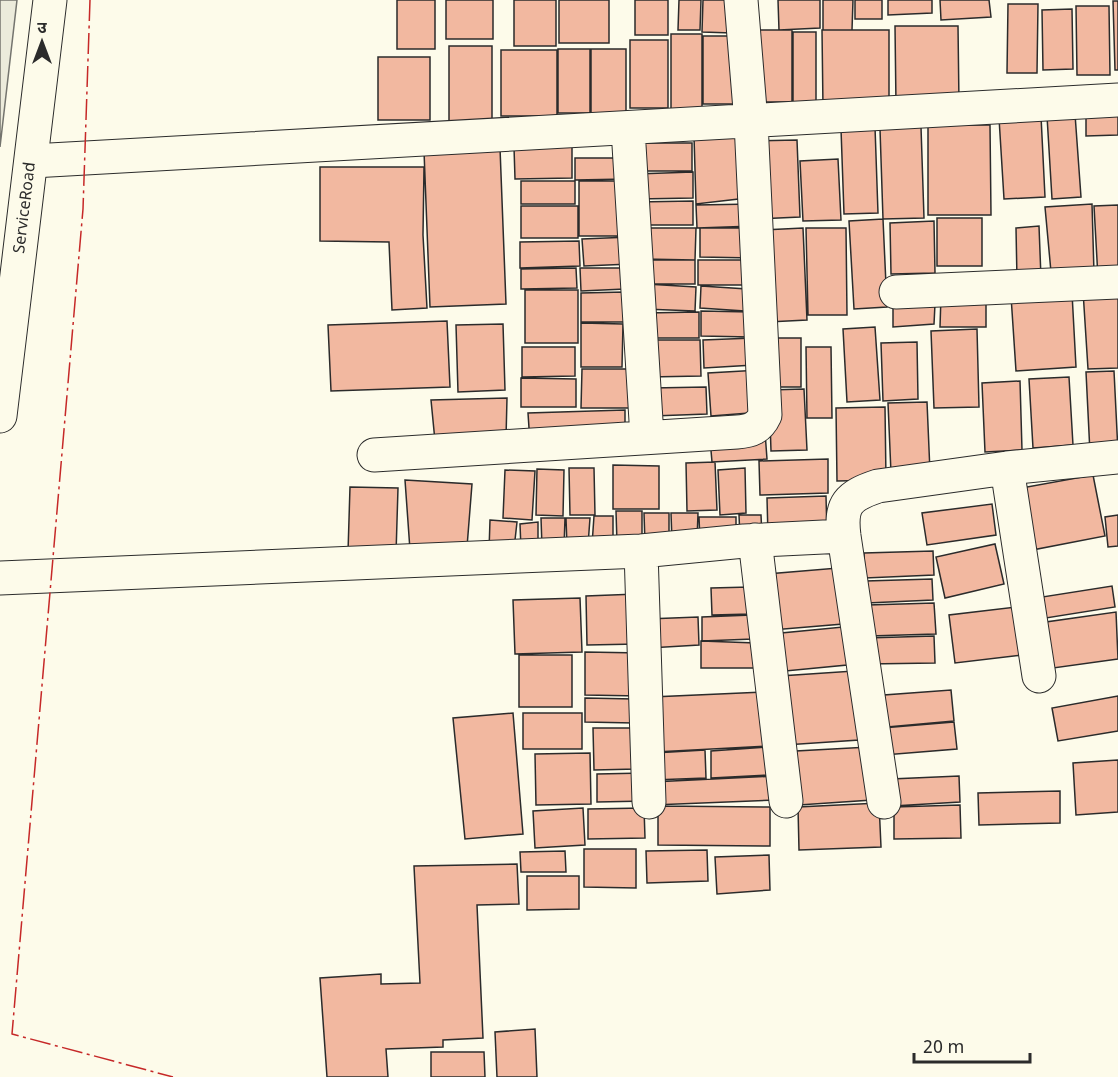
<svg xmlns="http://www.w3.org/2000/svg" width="1118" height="1077" viewBox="0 0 1118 1077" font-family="Georgia,'Noto Sans Devanagari',serif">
	<rect width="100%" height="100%" fill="#fdfbea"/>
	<!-- green -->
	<path fill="#ecebdb" stroke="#74746e" stroke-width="1.5" d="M0 0H17L0 147Z"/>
	<!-- building -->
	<path fill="#f2b8a0" stroke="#2b2b2b" stroke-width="1.5" d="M397 0H435V49H397Z
		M446 0H493V39H446Z
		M514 0H556V46H514Z
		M559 0H609V43H559Z
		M635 0H668V35H635Z
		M679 0H701L700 30H678Z
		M703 0H733L732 33 702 32Z
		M778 0H820V28L779 30Z
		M823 0H853L852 30H823Z
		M855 0H882V19H855Z
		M888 0H932V13L888 15Z
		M940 0H989L991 17 941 20Z
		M1113 1H1118V70H1115Z
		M1008 4H1038L1037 73H1007Z
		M1076 6H1109L1110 75H1077Z
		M1072 9 1073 69 1043 70 1042 10Z
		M895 26H958L959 104 896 105Z
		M754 30H792V102H754Z
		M822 30H889V108H823Z
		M793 32H816V108H793Z
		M671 34H702V109H671Z
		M703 36H740L744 104H703Z
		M630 40H668V108H630Z
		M449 46H492V121H449Z
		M558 49H590V113H558Z
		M591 49H626V113H591Z
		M501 50H557V116H501Z
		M378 57H430V120H378Z
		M1118 110V135L1086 136V111Z
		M1075 114 1081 197 1052 199 1047 116Z
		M1041 116 1045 197 1004 199 999 118Z
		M928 125H990L991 215H928Z
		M875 127 878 213 844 214 841 129Z
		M921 127 924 218 883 219 880 129Z
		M694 136H746L747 198 696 204Z
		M797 140 800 217 758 219 755 141Z
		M634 143H692V171H634Z
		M572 146V178L515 179 514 147Z
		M500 148 506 304 430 307 424 151Z
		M575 158H627V179L575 180Z
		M838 159 841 220 803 221 800 161Z
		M320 167H424L423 235 427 308 392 310 389 242 320 241Z
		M693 172V198L637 199 636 174Z
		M521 181H575V204H521Z
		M579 181H627V236H579Z
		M693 201V225H638L637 202Z
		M753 204 755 226 697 228 696 205Z
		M1092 204 1094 273 1051 272 1045 207Z
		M1118 205V277L1098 278 1094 206Z
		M521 206H578V238H521Z
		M937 218H982V266H937Z
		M883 219 887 307 854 309 849 221Z
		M934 221 935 273 891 274 890 223Z
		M1039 226 1041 278 1017 280 1016 228Z
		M643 228H696L695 260 643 259Z
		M700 228H754V258L700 257Z
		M803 228 807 320 768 322 763 230Z
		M806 228H846L847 315H808Z
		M630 237 631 264 584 266 582 239Z
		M579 241 580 266 520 268V242Z
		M643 260H695V284H643Z
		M698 260H752V285H698Z
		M576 268 577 288 521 289V269Z
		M580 268H625V289L581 291Z
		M646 284 696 287 695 311 644 309Z
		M701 286 747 289 745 311 700 308Z
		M1118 289V368L1088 369 1083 291Z
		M525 290H578V343H525Z
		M625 292V322H581V293Z
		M1072 293 1076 367 1016 371 1011 296Z
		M986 295V327H940L941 296Z
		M935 304 934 324 893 327V305Z
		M701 311 751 312V337L701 336Z
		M699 312V338H646V313Z
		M447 321 450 387 331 391 328 325Z
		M581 323 623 324 622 367H581Z
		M503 324 505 390 458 392 456 325Z
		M875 327 880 400 847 402 843 329Z
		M977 329 979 407 934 408 931 331Z
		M753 338 754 365 704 368 703 340Z
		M766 338H801V387H766Z
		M647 340H700L701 376 648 377Z
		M917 342 918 399 883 401 881 343Z
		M522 347H575V376L522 377Z
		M806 347H831L832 418H807Z
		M582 369H635V408H581Z
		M760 370 762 412 711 416 708 373Z
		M1114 371 1118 452 1090 453 1086 372Z
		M1069 377 1073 445 1033 448 1029 379Z
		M521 378 576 379V407H521Z
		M1020 381 1022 450 985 452 982 383Z
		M706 387 707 414 653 416 652 388Z
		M804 389 807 450 771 451 769 390Z
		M507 398 506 438 435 441 431 400Z
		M927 402 930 472 891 473 888 403Z
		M885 407 886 480 837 481 836 408Z
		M625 410V437L530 443 528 413Z
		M765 432 767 459 712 462 710 439Z
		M828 459V493L760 495 759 461Z
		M715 462 717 510 687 511 686 463Z
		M613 465 659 466V509H613Z
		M569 468H594L595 515H570Z
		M745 468 746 513 720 515 718 470Z
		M537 469 564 470 563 516 536 515Z
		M505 470 535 471 532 520 503 518Z
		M1093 475 1105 536 1027 551 1016 489Z
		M405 480 472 484 467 547 410 550Z
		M350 487 398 488 396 554 348 552Z
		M826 496 827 534 768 536 767 498Z
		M992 504 996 535 927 545 922 513Z
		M616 511H642V543H617Z
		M644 513H669V542L645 543Z
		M671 513H698L697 540 672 541Z
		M739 515H761L762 536 740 537Z
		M1118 515V546L1108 547 1105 517Z
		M594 516H613V544L592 545Z
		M699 517H736V539L700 541Z
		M541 518H565L564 547H542Z
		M566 518H590L588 545 567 546Z
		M490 520 517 522 514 549 489 551Z
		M538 522V548L521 549 520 524Z
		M995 544 1004 584 945 598 936 557Z
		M933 551 934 575 865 578 864 553Z
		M838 568 843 624 772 630 767 574Z
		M932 579 933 600 867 603 866 581Z
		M1112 586 1115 607 1046 618 1042 597Z
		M750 587 751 614 712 615 711 588Z
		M637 594 638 644 587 645 586 596Z
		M580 598 582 652 515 654 513 600Z
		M934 603 936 634 869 636 868 605Z
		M1016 607 1022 655 955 663 949 615Z
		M1116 612 1118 659 1046 669 1039 623Z
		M752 615 753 639 702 641V617Z
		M698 617 699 645 649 648 647 619Z
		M843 627 847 665 775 672 771 634Z
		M934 636 935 663 867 664 866 638Z
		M701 641 756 643 755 668H701Z
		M585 652 641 653 640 696 585 695Z
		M519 655H572V707H519Z
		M854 671 859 740 785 745 780 676Z
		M951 690 954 721 887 727 884 695Z
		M766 692 769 746 655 752 652 697Z
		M1118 696V731L1058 741 1052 708Z
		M585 698 634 699V723L585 722Z
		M513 713 523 834 465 839 453 718Z
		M523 713H582V749H523Z
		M954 722 957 749 884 755 882 728Z
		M593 728H635L637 769 594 770Z
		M767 747 768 775 711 778V751Z
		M869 747 872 800 799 805 796 751Z
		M705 750 706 778 653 780 654 753Z
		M590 753 591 804 536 805 535 754Z
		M1118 760V812L1076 815 1073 763Z
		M645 773 646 801 597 802V774Z
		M775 776V800L653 805 652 782Z
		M959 776 960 802 893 806 891 779Z
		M1060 791V823L979 825 978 793Z
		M879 803 881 847 799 850 798 807Z
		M960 805 961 838 894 839V807Z
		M658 806 770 807V846L658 845Z
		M583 808 585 845 535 848 533 811Z
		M644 808 645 838 588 839V809Z
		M584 849H636V888L584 887Z
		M707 850 708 881 647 883 646 851Z
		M565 851 566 872H521L520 852Z
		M769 855 770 890 717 894 715 857Z
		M517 864 519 904 477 905 483 1038 443 1040V1047L386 1049 388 1077H327L320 978 381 974V984L420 983 414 866Z
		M527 876H579V909L527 910Z
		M535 1029 537 1077H497L495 1032Z
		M431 1052H484L485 1077H431Z"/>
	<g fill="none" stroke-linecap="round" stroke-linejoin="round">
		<defs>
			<path id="minor" d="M628 129 647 437
				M32 161 1118 100
				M896 292 1118 282
				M374 455 737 432C751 431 759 428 765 415L751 122 741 0
				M1007 468 1039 676
				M755 540 786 801
				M641 551 649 802
				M0 578 641 551 744 541 844 536
				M884 802 844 536C840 504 848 496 878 486L1007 468 1118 457"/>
			<path id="tertiary" d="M0 416 50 0"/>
		</defs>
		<!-- minor casing -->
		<use href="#minor" stroke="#2b2b2b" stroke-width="35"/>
		<!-- tertiary casing -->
		<use href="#tertiary" stroke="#2b2b2b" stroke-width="35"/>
		<!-- minor -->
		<use href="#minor" stroke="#fdfbea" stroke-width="33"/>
		<!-- tertiary -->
		<use href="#tertiary" stroke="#fdfbea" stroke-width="33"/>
		<!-- power -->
		<path stroke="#c62828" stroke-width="1.5" stroke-dasharray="21 4.5 3 4.5" stroke-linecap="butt" d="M90 0 83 209 12 1034 173 1077"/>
	</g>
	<g text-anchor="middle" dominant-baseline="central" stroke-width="4.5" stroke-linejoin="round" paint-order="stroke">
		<!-- street labels -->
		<g font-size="16" fill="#2b2b2b" stroke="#fdfbea">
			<text transform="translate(26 208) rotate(-83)">ServiceRoad</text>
		</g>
	</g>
	<!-- north arrow -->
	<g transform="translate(42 42)" stroke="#fdfbea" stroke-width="4.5" paint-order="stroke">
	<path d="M0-4.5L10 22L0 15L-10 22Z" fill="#2b2b2b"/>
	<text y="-9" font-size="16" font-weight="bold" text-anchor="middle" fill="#2b2b2b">उ</text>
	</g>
	<!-- scale -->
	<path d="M914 1053v9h116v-9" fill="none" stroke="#2b2b2b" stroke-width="3"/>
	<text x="923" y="1053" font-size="18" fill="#2b2b2b" stroke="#fdfbea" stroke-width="4.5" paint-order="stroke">20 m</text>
</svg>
